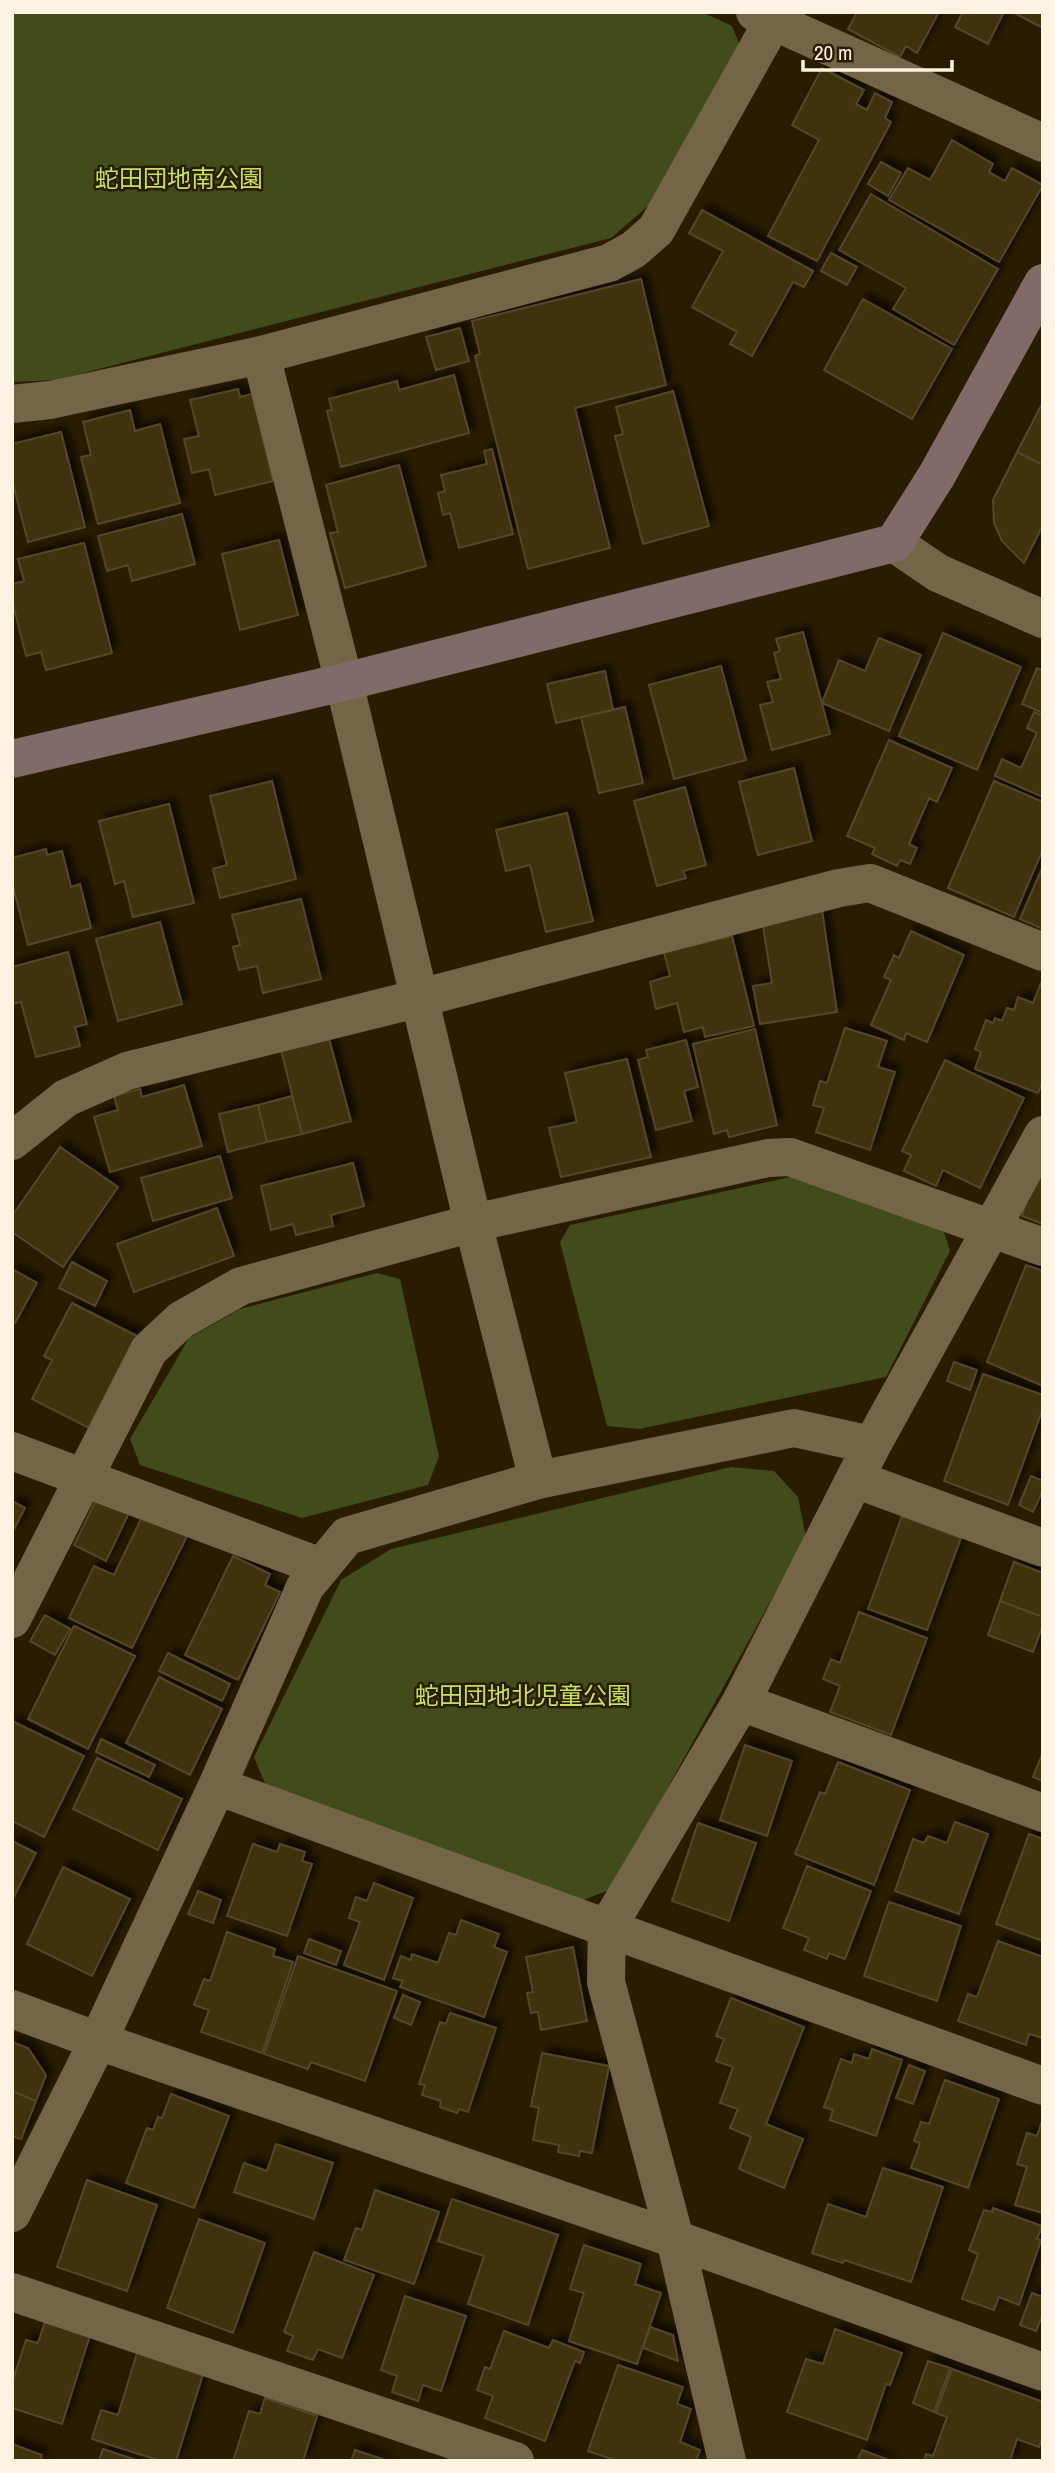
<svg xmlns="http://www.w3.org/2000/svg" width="1055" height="2473" viewBox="0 0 1055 2473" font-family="'Archivo Narrow','Noto Sans JP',sans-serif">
	<defs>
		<filter id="shadow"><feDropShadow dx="6" dy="-6" stdDeviation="3.5" flood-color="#0009"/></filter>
	</defs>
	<rect width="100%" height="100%" fill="#291c01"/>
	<!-- green -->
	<path fill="#414c1a" d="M12 12H702L732 26 741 48 655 200 611 238 56 380 12 382Z
		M795 1176 944 1232 950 1251 886 1377 639 1429 607 1426 560 1242 570 1225Z
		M377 1273 400 1279 439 1456 428 1485 302 1518 140 1465 130 1439 189 1338 240 1309Z
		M731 1467 774 1471 798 1497 806 1537 612 1889 583 1900 266 1786 254 1757 341 1580 391 1549Z"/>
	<!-- building -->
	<path fill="#3f3011" stroke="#54462a" stroke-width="2" filter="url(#shadow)" d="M857 12H939L917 53 906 46 900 57 848 29Z
		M963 12H1004L988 44 955 27Z
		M1013 12H1043V28L1020 16Z
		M822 68 864 90 856 104 867 110 875 93 892 102 885 118 891 122 817 261 768 236 819 140 792 125Z
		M952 140 993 164 989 172 1005 181 1012 168 1043 185 999 262 889 200 908 168 930 180Z
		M881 162 901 173 888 196 868 184Z
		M871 194 998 269 954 345 893 309 906 288 839 250Z
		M702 210 813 271 804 287 793 282 752 356 730 344 737 332 692 307 723 251 689 233Z
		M831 253 857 267 847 285 821 271Z
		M641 279 666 385 575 408 610 548 528 569 475 356 480 354 472 321Z
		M863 299 952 349 912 419 824 370Z
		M460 328 469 361 436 370 426 337Z
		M454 375 469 433 341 467 327 411 332 410 329 399 397 381 399 390Z
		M238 389 240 397 252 394 273 481 215 495 209 469 192 473 184 439 199 436 190 400Z
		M673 391 709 526 643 544 615 436 623 434 616 407Z
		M1043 402V465L1017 452Z
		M130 410 135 431 160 424 180 503 98 524 81 457 91 455 83 422Z
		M61 432 85 527 28 542 12 480V444Z
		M492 449 513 534 459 548 450 513 443 515 438 493 445 491 441 475 487 464 484 451Z
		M1017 452 1043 465V525L1024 563 1002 541 994 523 993 500Z
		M399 465 426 566 345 588 330 533 338 532 326 485Z
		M182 514 195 564 132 581 128 565 107 571 98 536Z
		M279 540 298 615 240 630 222 554Z
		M84 543 112 653 46 670 41 652 26 656 12 600V584L24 581 18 559Z
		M803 632 830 734 772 750 760 705 773 702 767 682 781 679 774 653 780 651 776 639Z
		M943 633 1021 667 977 770 899 736Z
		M879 638 921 655 889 731 822 703 839 660 865 671Z
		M721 666 746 760 674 779 649 685Z
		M1037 668 1043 671V713L1022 704Z
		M605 671 613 710 556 723 547 684Z
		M625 707 643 783 599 793 581 717Z
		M1034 712 1043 716V797L995 776 1002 759 1021 768 1037 733 1027 728Z
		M889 740 952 768 937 802 929 798 909 844 917 848 910 864 900 860 897 866 872 854 875 848 847 836Z
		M794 768 812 841 758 855 739 782Z
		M272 781 296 879 220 898 213 869 227 865 210 796Z
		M994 781 1043 802V849L1014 917 948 888Z
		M685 787 706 865 683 871 686 878 657 886 634 801Z
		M169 804 194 903 133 917 124 881 115 884 99 821Z
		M567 813 593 921 546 932 530 865 506 871 496 830Z
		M46 849 47 855 62 851 71 887 80 884 91 928 28 945 12 882V858Z
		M1043 866V929L1020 919Z
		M301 899 321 979 263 993 257 966 239 970 233 947 240 945 232 915Z
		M822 910 837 1012 760 1024 753 986 772 983 762 920Z
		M160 922 182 1004 118 1021 96 939Z
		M911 931 964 955 927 1042 906 1033 904 1040 871 1025 891 980 884 977 894 955 899 958Z
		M732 936 754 1026 705 1037 703 1027 684 1032 677 1003 656 1009 650 982 670 976 664 952Z
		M68 952 87 1024 75 1027 80 1046 36 1057 21 1002 12 1004V967Z
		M1043 978V1081L1038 1093 975 1069 981 1052 975 1049 986 1020 993 1023 995 1018 1002 1021 1007 1008 1014 1010 1018 997 1033 1003Z
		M845 1028 887 1041 878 1067 895 1072 870 1150 816 1132 824 1108 813 1105 820 1081 827 1083Z
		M755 1029 777 1125 729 1137 727 1130 714 1134 693 1044Z
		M329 1038 351 1121 302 1134 281 1050Z
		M686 1040 698 1087 684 1091 692 1121 656 1130 638 1060 648 1057 646 1050Z
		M627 1059 651 1157 561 1177 549 1128 577 1122 565 1073Z
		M945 1060 1024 1098 980 1188 943 1170 936 1186 904 1171 911 1155 902 1151Z
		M184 1085 202 1146 110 1172 94 1117 118 1110 114 1096 140 1089 142 1097Z
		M292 1096 302 1134 267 1142 258 1105Z
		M258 1105 267 1142 228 1152 219 1114Z
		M60 1147 118 1187 63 1267 12 1232V1216Z
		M220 1156 232 1198 153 1221 141 1178Z
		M353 1163 364 1206 331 1215 333 1226 296 1235 293 1224 271 1230 261 1186Z
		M1036 1175 1043 1177V1224L1022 1216Z
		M217 1208 234 1256 134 1292 117 1244Z
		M72 1262 107 1281 95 1306 59 1288Z
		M1026 1265 1043 1271V1386L987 1362Z
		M12 1269 37 1283 15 1323 12 1321Z
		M72 1303 137 1336 89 1428 32 1399 52 1360 44 1356Z
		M954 1362 977 1370 970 1390 947 1381Z
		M983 1374 1043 1395V1408L1008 1505 944 1481Z
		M1031 1476 1043 1481V1490L1033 1512 1019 1505Z
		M97 1498 129 1513 106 1561 74 1545Z
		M12 1501 25 1508 12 1533Z
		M143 1515 187 1536 132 1648 69 1618 94 1566 114 1575Z
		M902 1516 961 1538 927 1630 868 1609Z
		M233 1556 270 1574 265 1585 280 1592 238 1680 185 1655Z
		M1014 1562 1043 1573V1617L1000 1601Z
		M1000 1601 1043 1617V1625L1033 1652 988 1635Z
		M859 1612 927 1638 891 1735 830 1712 840 1686 823 1679 831 1659 840 1663Z
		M45 1615 70 1629 55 1655 30 1641Z
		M74 1626 135 1656 88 1749 28 1719Z
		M168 1653 230 1684 222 1701 159 1671Z
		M159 1677 222 1709 190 1775 126 1743Z
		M12 1721 84 1756 44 1837 12 1821Z
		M101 1739 155 1765 149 1777 96 1752Z
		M745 1745 792 1761 767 1836 720 1820Z
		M1043 1752V1781L1033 1777Z
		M97 1758 182 1799 158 1850 73 1809Z
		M838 1762 910 1790 874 1885 795 1854 820 1792 825 1794Z
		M955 1822 988 1834 959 1914 895 1891 913 1839 924 1843 928 1836 947 1843Z
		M698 1823 756 1843 729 1921 672 1901Z
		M1029 1834 1043 1839V1941L996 1924Z
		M12 1841 36 1853 12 1901Z
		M253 1844 277 1852 280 1844 305 1852 302 1861 312 1864 287 1936 227 1916Z
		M807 1866 871 1891 845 1959 829 1953 827 1959 804 1950 809 1938 783 1928Z
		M63 1867 130 1899 92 1976 27 1944Z
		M374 1883 413 1898 384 1980 344 1965 360 1922 349 1918 356 1897 367 1901Z
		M198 1891 221 1900 213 1923 188 1914Z
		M889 1902 961 1926 937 2001 864 1976Z
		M461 1920 499 1934 494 1947 507 1952 484 2017 400 1987 403 1981 393 1978 401 1956 411 1960 412 1954 438 1963 449 1933 456 1935Z
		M227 1932 275 1949 273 1956 293 1962 262 2053 201 2032 209 2010 194 2005 204 1979 210 1981Z
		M309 1939 341 1951 336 1965 304 1953Z
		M998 1941 1043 1957V2038L1029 2034 1026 2045 958 2021 968 1994 977 1997Z
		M573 1947 587 2021 541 2030 538 2012 531 2013 527 1993 533 1992 526 1957Z
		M298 1956 397 1991 365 2081 311 2062 308 2069 264 2054Z
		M403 1995 420 2002 411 2025 394 2018Z
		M731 1998 804 2027 766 2124 803 2139 784 2188 739 2169 751 2137 730 2128 738 2109 720 2103 733 2067 716 2061 724 2039 716 2036Z
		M450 2013 496 2028 468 2112 459 2109 457 2113 440 2107 441 2101 422 2095 425 2085 419 2084 440 2022 446 2024Z
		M12 2042 28 2048 46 2075 36 2101 12 2091Z
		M872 2049 902 2060 876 2136 830 2120 833 2110 824 2107 841 2059 852 2063 854 2054 869 2059Z
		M542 2053 609 2066 592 2153 580 2151 579 2156 558 2152 559 2145 533 2140 539 2108 531 2106Z
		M909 2065 925 2071 913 2104 896 2098Z
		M945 2080 999 2099 968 2188 911 2168 920 2143 914 2141 921 2122 929 2124Z
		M12 2091 36 2101 21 2139 12 2136Z
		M171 2094 229 2116 194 2208 126 2183 147 2128 153 2130 158 2117 162 2118Z
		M1043 2118V2213L1015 2205 1027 2167 1017 2164 1027 2133 1037 2136Z
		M276 2144 333 2163 314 2219 234 2192 244 2163 267 2171Z
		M883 2168 943 2187 911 2282 844 2260 843 2263 812 2253 828 2204 866 2217Z
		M87 2180 157 2205 127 2291 57 2267Z
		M375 2190 439 2212 414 2284 344 2260 356 2228 362 2230Z
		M452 2199 558 2235 528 2325 468 2304 484 2256 438 2241Z
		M993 2208 1042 2226 1037 2239 1041 2240 1019 2305 999 2297 994 2310 962 2299 978 2254 969 2250 984 2210 992 2212Z
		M199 2219 265 2243 233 2333 167 2308Z
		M584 2245 641 2264 635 2284 661 2293 637 2364 569 2341 584 2293 570 2289Z
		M314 2252 374 2275 342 2358 318 2349 313 2360 287 2351 293 2336 284 2332Z
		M1032 2293 1043 2297V2314L1036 2331 1020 2325Z
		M405 2296 466 2316 441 2391 423 2385 418 2401 392 2392 397 2376 381 2370Z
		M47 2316 92 2329 62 2424 12 2408V2383L26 2340 38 2343Z
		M650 2327 673 2335 678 2361 643 2348Z
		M835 2329 902 2353 890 2385 886 2384 867 2440 787 2412 806 2359 823 2364Z
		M504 2331 549 2348 553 2340 584 2352 580 2363 575 2361 545 2441 485 2418 493 2396 477 2390 485 2367 490 2369Z
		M138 2350 204 2371 176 2461H161L92 2439 101 2410 118 2415Z
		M928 2361 950 2368 934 2412 913 2403Z
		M618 2365 683 2387 677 2404 691 2409 680 2442 700 2450 696 2461H618L588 2451Z
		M952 2369 1043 2402V2435L1039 2447 1017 2439 1010 2461H924L926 2454 933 2456 947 2417 936 2413Z
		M265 2398 317 2416 303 2461H233L249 2411 260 2414Z
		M12 2444 42 2455 40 2461H12Z
		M103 2449 139 2461H99Z
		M355 2450 388 2461H351Z
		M862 2450 891 2461H857Z"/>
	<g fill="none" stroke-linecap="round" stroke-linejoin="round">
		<!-- street -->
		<path stroke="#746548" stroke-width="38" d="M777 12 773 21 1043 143
			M261 355 344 682 473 1223 538 1480
			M12 404 50 400 261 355 609 263 633 250 656 230 773 21 755 12
			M894 543 938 573 1043 619
			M12 1141 66 1098 127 1071 420 998 839 888 870 883 1043 952
			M872 1445 741 1702 607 1928 1043 2086
			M12 1451 321 1567
			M855 1479 1043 1548
			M12 1619 149 1350 181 1320 241 1286 473 1223 768 1158 790 1157 1043 1247
			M741 1702 1043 1813
			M217 1786 607 1928 606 1982 675 2239 727 2461
			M12 2009 98 2041 675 2239 1043 2372
			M12 2213 98 2041 217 1786 305 1587 347 1536 538 1480 794 1428 872 1445 1043 1135
			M12 2292 515 2461"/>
		<!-- secondary -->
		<path stroke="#816a68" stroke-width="38" d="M12 759 344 682 894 543 937 475 1043 283"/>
	</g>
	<g text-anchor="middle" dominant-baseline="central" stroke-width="5" stroke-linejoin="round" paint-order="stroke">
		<!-- park labels -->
		<g font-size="24" fill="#c4e160" stroke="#291c01">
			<text x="179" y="178">蛇田団地南公園</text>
			<text x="523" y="1695">蛇田団地北児童公園</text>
		</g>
	</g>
	<!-- border -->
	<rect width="1055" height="2473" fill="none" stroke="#fcf3e3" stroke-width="28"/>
	<!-- scale -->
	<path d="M803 60v10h149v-10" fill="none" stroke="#fcf3e3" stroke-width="3.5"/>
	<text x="814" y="60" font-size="21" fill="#fcf3e3" stroke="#291c01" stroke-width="5" paint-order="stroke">20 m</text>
</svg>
